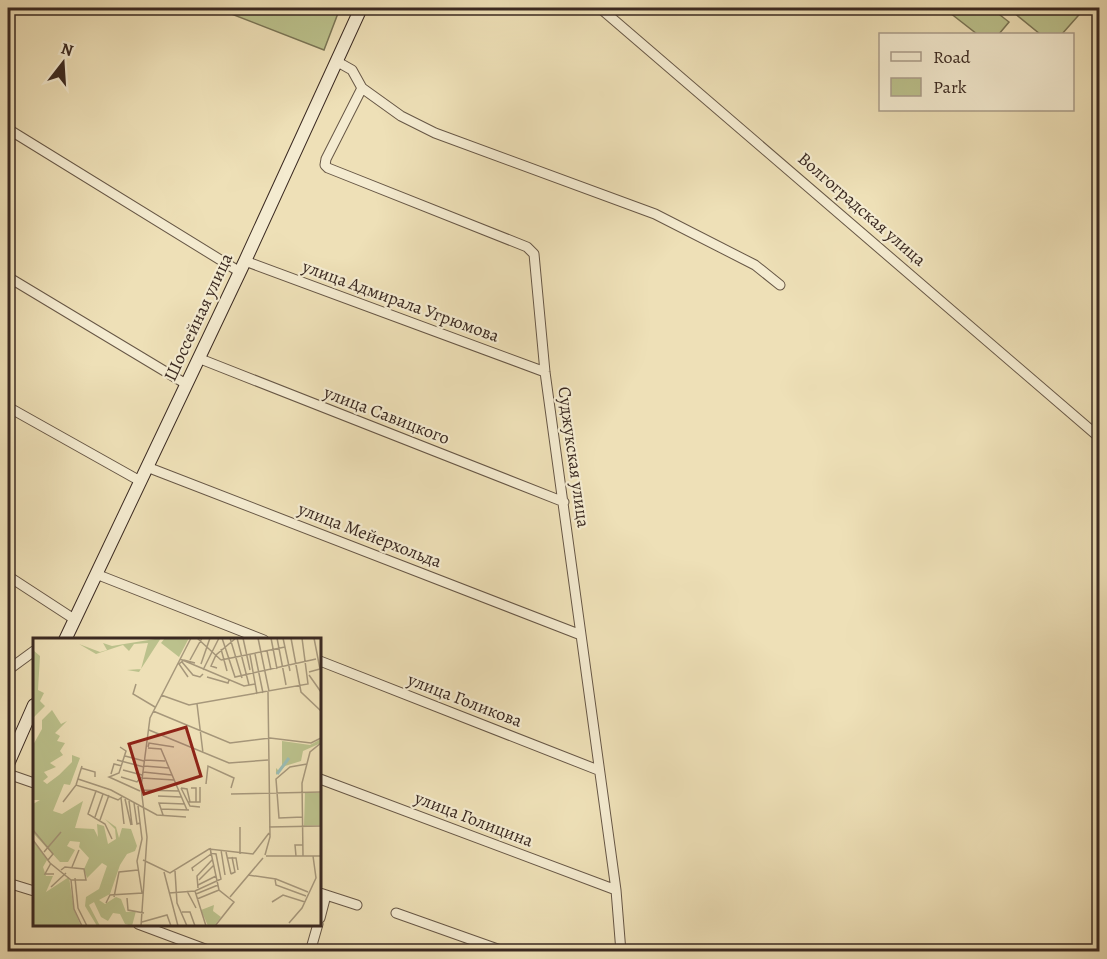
<svg xmlns="http://www.w3.org/2000/svg" width="1107" height="959" viewBox="0 0 1107 959" font-family="Alegreya,serif">
	<rect width="100%" height="100%" fill="#eee0b7"/>
	<filter id="stains"><feTurbulence type="fractalNoise" baseFrequency=".00333" numOctaves="4"/><feColorMatrix values="0 0 0 0 .2 0 0 0 0 .09 0 0 0 0 .02 0 0 0 .5 -.17"/></filter>
	<radialGradient id="worn" r=".72"><stop offset=".6" stop-color="#630" stop-opacity="0"/><stop offset="1" stop-color="#630" stop-opacity=".3"/></radialGradient>
	<!-- green -->
	<path fill="#bbc18c" stroke="#7a7556" stroke-width="1.5" d="M216 8H340L324 50Z
		M946 8H991L1009 22 999 34H977L945 9Z
		M1008 8H1085L1062 34H1040Z"/>
	<g fill="none" stroke-linecap="round" stroke-linejoin="round">
		<defs>
			<path id="street" d="M600 8 1100 438
				M336 61 352 70 362 88
				M8 129 240 272
				M245 261 545 372
				M8 277 186 384
				M198 358 564 502
				M8 407 140 481
				M147 467 581 635
				M96 574 264 640
				M8 576 74 619
				M320 661 598 770
				M8 670 34 651
				M8 774 34 783
				M320 779 616 890
				M8 883 34 891
				M320 893 357 905
				M396 913 506 952
				M320 918 326 895
				M138 924 213 952
				M310 952 318 924
				M621 952 616 890 545 372 534 254 527 247 328 168 325 165 326 159 362 88 401 116 435 133 655 214 755 265 780 285"/>
			<path id="secondary" d="M65 640 245 261 361 8
				M8 764 34 705"/>
		</defs>
		<!-- street casing -->
		<use href="#street" stroke="#675746" stroke-width="11"/>
		<!-- secondary casing -->
		<use href="#secondary" stroke="#3a2921" stroke-width="14"/>
		<!-- street -->
		<use href="#street" stroke="#f4ebd0" stroke-width="9"/>
		<!-- secondary -->
		<use href="#secondary" stroke="#f4ebd0" stroke-width="12"/>
	</g>
	<g text-anchor="middle" dominant-baseline="central" stroke-width="4.5" stroke-linejoin="round" paint-order="stroke">
		<!-- street labels -->
		<g font-size="18" fill="#3a2921" stroke="#f4ebd0">
			<text transform="translate(862 209) rotate(41)">Волгоградская улица</text>
			<text transform="translate(401 301) rotate(20)">улица Адмирала Угрюмова</text>
			<text transform="translate(198 317) rotate(-65)">Шоссейная улица</text>
			<text transform="translate(387 415) rotate(21)">улица Савицкого</text>
			<text transform="translate(574 457) rotate(82)">Суджукская улица</text>
			<text transform="translate(370 535) rotate(21)">улица Мейерхольда</text>
			<text transform="translate(465 700) rotate(21)">улица Голикова</text>
			<text transform="translate(474 819) rotate(21)">улица Голицина</text>
		</g>
	</g>
	<!-- overview -->
	<g transform="translate(33 638)">
		<rect width="288" height="288" fill="#eee0b7"/>
		<path d="M128 0 106 34 94 32 108 31 115 5 101 6 96 13 90 7 63 16 46 6 67 14 74 12 70 5 79 8ZM132 0H156L146 19 128 5ZM0 12 7 18 5 52 11 55 7 63 12 68 0 80ZM19 72 28 86 34 83 22 95 27 98 24 103 32 105 27 113 30 117 17 125 23 129 11 134 15 139 10 143 14 146 26 137 39 124V117L47 120 37 147 31 146 20 173 29 176 50 163 42 190 61 191 65 199 64 186 71 188 75 206 83 201 82 191 72 181 83 189 86 200 89 190 98 191 104 208 102 213 94 216 87 227 77 256 66 262 72 266 83 259 88 261 93 274 103 273 99 288 92 286 87 276 80 275 75 283 68 279 61 264 56 267 67 288H64L52 268 53 259 66 251 74 228 69 225 54 240 51 231 56 220 46 209 47 204 37 203 34 208 42 212 35 224H27L0 195V166L7 162H0V107L9 91V82ZM288 101V105L270 113 268 123 252 128 243 137V130L246 133 249 128V103L277 107ZM272 154 288 155V187L271 188ZM0 202 14 222 10 229 13 238H20L13 254 36 239 41 272 48 288H0ZM181 267 180 273 188 279 181 288H175L168 272Z" fill="#bbc18c"/>
		<path fill="none" stroke="#9bbcb5" stroke-width="3" d="M244 136 256 120"/>
		<path fill="none" stroke="#a6977b" stroke-width="1.5" d="M164 0 188 22M189 0 202 39 283 21M197 0 209 40M204 0 216 47M210 0 217 32M225 0 236 53M238 0 244 31M244 0 253 47M250 0 257 33M258 0 268 54 288 73M188 11 194 33M234 13 238 32M222 16 230 55M217 17 224 56M147 21 211 48 222 46M157 22 169 0M188 22 252 9M149 24 160 37 167 39 170 36M168 26 177 0M184 30 178 28 183 17 203 0M170 32 186 0M276 34 287 31 281 0M276 37 288 54M155 39 146 26 151 22 162 25M174 39 195 45 196 42M103 46 100 56 122 69M128 57 156 67 275 46 269 0M164 66 170 115M120 73 197 105 237 100 278 105 288 100M116 92 196 125 235 122M87 109 93 113 86 135 76 139 107 153M115 109 116 105 141 109M115 110 128 111 154 172M92 118 111 123M84 122 111 129M112 122 132 123M111 128 136 130M48 130 62 134V139M90 132 109 137M110 134 139 137M78 136 81 126 89 128M88 139 104 144 108 139M109 140 141 142M45 141 78 152 124 177 153 179M173 146 175 128 201 140 198 150M43 147 49 128M148 150 157 168 167 169M148 150 154 151 157 164M158 150H163V164M108 152 146 153M63 153 85 162 89 159M198 156 288 154M125 158 148 159M88 160 91 186M92 161 98 187M96 163 99 187M30 164 43 147 63 153 55 176 72 186 79 201M155 164H167V149M101 165 104 186 107 185M105 168 109 201 104 223 109 255M128 171 156 172M130 177 126 165 152 166M62 179 70 156M270 179 246 180 243 141 257 129 274 126M67 182 76 157M236 189 288 188M0 192 20 216 15 222M0 202 17 225 38 242M177 210 186 252 201 264 182 288M188 212 192 237M11 214 28 194M193 214 198 236M207 216V189M232 217 237 199 235 54M233 218H288M263 218 262 207H270M270 218 269 145 277 114 288 105M195 220H203L205 232M110 222 137 235 176 211 220 216 236 195M18 225 12 236H21M39 229 46 212M28 232 32 229 51 231 53 242H38M142 233 144 265 154 288M160 233 159 230 178 216M131 234 145 288M198 236 202 234 199 219M215 237 243 241 275 254M42 240 45 270 54 288M242 241 243 247 273 258M38 242 41 271 49 288M166 242 181 227M165 247 183 238M18 249 33 235M165 250 164 238 179 222M154 253 163 270M162 253 173 288M136 255 162 253 188 241 183 216 177 215M163 256 185 247M81 259 86 234 105 232M197 259 230 220M94 260 95 272 111 275M164 261 186 252M239 264 250 257 272 264M73 265 77 257 110 255M149 274H157L162 288M109 284 134 277 138 288M256 285 269 270 283 240 280 218M108 288 114 199 108 149 117 80 158 0"/>
		<path fill="#8f2418" fill-opacity="0.15" stroke="#8f2418" stroke-width="3" d="M153 89 168 138 111 156 96 106Z"/>
		<rect width="288" height="288" fill="none" stroke="#3a2921" stroke-width="3"/>
	</g>
	<!-- margin -->
	<rect width="1107" height="959" fill="none" stroke="#eee0b7" stroke-width="30"/>
	<rect x="9" y="9" width="1089" height="941" fill="none" stroke="#3a2921" stroke-width="3"/>
	<rect x="15" y="15" width="1077" height="929" fill="none" stroke="#3a2921" stroke-width="1.5"/>
	<!-- legend -->
	<rect x="879" y="33" width="195" height="78" fill="#f4ebd0" stroke="#aa9d8a" stroke-width="1.5"/>
	<rect x="891" y="52" width="30" height="9" fill="#f4ebd0" stroke="#aa9d8a" stroke-width="1.5"/>
	<text x="933" y="63" font-size="18" fill="#3a2921">Road</text>
	<rect x="891" y="78" width="30" height="18" fill="#bbc18c" stroke="#aa9d8a" stroke-width="1.5"/>
	<text x="933" y="93" font-size="18" fill="#3a2921">Park</text>
	<!-- north arrow -->
	<g transform="translate(63 63) rotate(17)" stroke="#f4ebd0" stroke-width="4.5" paint-order="stroke">
	<path d="M0-4.5L10 22L0 15L-10 22Z" fill="#3a2921"/>
	<text y="-9" font-size="16" font-weight="bold" text-anchor="middle" fill="#3a2921">N</text>
	</g>
	<rect width="100%" height="100%" filter="url(#stains)"/>
	<rect width="100%" height="100%" fill="url(#worn)"/>
</svg>
